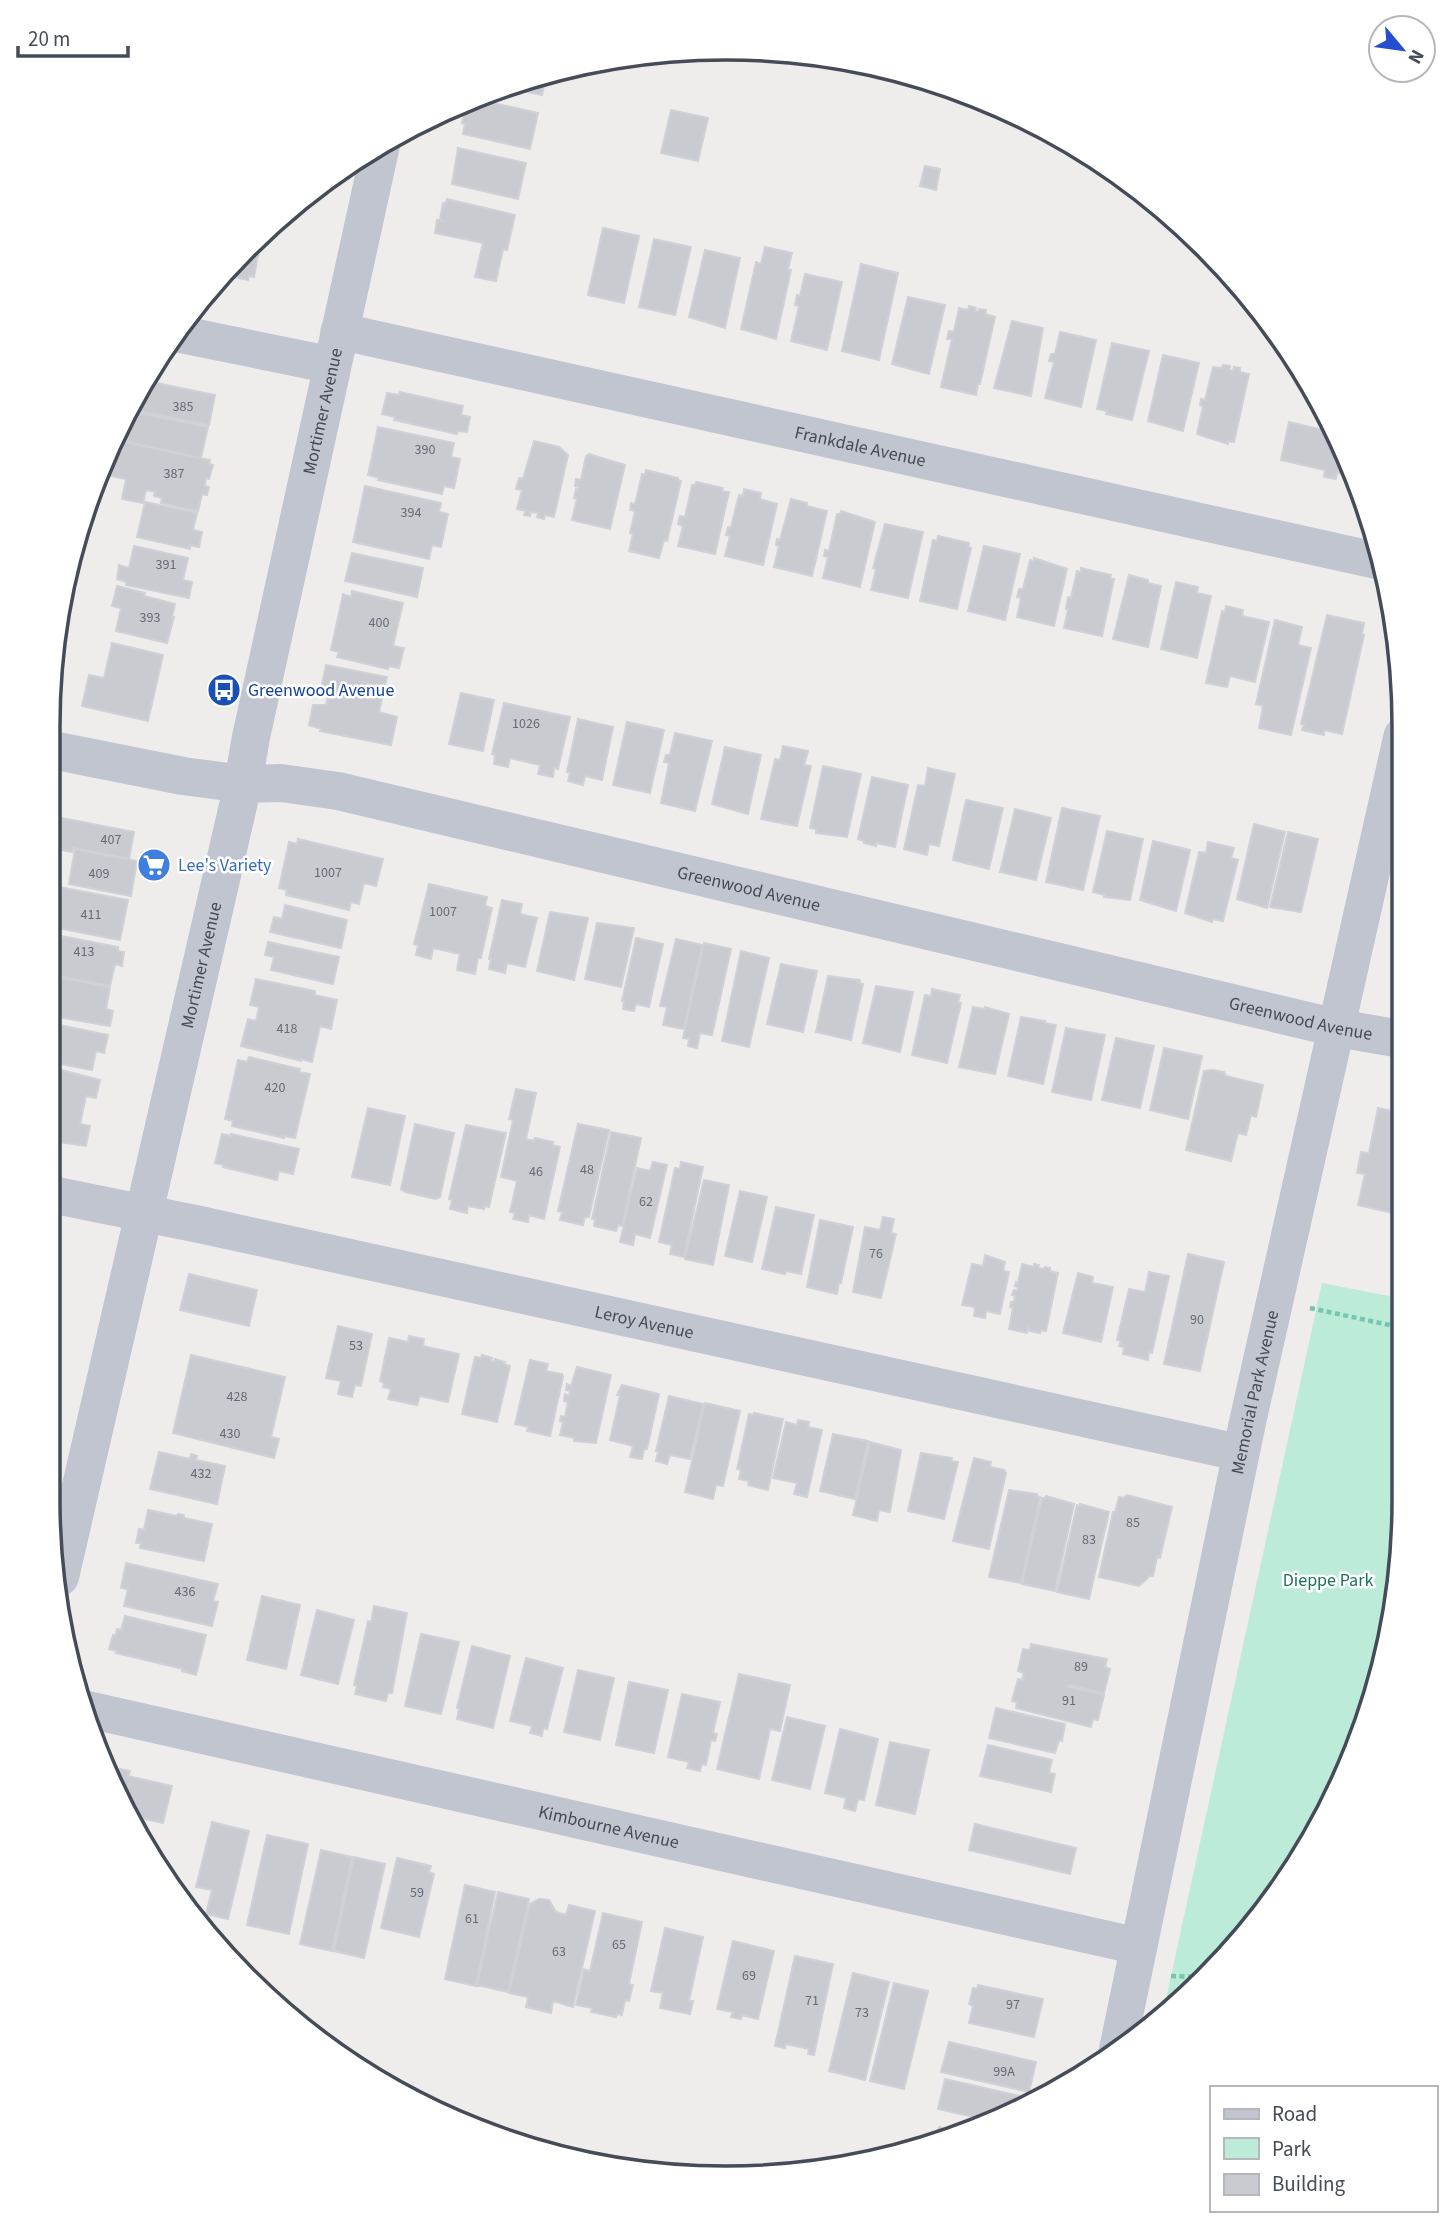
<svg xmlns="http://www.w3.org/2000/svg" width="1451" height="2226" viewBox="0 0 1451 2226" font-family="'Source Sans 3',sans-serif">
	<rect width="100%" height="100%" fill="#efecec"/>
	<!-- green -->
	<path fill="#bcebd7" d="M1322 1283 1399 1298 1398 1589 1352 1760 1236 1947 1175 2001 1166 1999Z"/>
	<!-- building -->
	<path fill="#cacad1" stroke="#d0d1d7" stroke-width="2" d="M547 71 542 95 505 87Z
		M475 99 538 113 530 149 463 134 465 124 462 123 467 101Z
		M671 110 708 118 698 161 661 153Z
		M458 148 526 163 518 199 452 184Z
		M925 166 940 169 936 190 920 186Z
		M447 199 515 215 507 250 503 249 496 281 475 277 483 243 435 233 437 220 442 221 440 219 443 203H446Z
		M603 228 639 236 624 303 588 295Z
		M654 239 691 247 675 315 639 307Z
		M255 241V244L260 245 254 277 249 276 248 280 220 274Z
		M765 247 792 253 788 270H791L776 339 741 329 756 262 761 264Z
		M705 250 740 258 725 328 689 317Z
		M861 264 898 273 879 360 842 351Z
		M805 274 842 282 827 350 791 341 799 306 795 305 797 295 800 296Z
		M908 297 945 305 929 374 892 364Z
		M969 306 976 308 975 311 978 312 979 309 986 310 985 314 995 317 980 384H978L976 395 941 387 952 339H947L949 331 954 332 959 308 968 310Z
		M1012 321 1043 328 1031 396 994 388Z
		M1060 332 1096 340 1081 407 1045 398 1054 362 1049 361 1051 354H1055Z
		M1112 343 1149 351 1132 420 1106 414 1107 411 1097 409Z
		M1163 355 1199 363 1183 431 1148 421Z
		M1223 365 1230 366 1229 370 1233 371 1234 367 1240 368V372L1249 374 1234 442 1228 441V444L1197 434 1203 406 1200 405 1201 399 1205 400 1213 367 1222 368Z
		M147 381 215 395 209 425 133 410 135 398Z
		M400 392 463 406 461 415 470 417 467 432 458 431 457 434 394 420 395 417 382 414 387 393 399 395Z
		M133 412 208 427 201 458 127 442Z
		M1289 422 1336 433 1353 476 1337 473 1336 479 1324 477 1325 470 1281 460Z
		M378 427 454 443 451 457 460 459 454 488 444 486 442 494 378 480 379 478 368 475Z
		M119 441 210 460 209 464 213 465 209 479 206 478 205 486 209 487 207 495 202 494 198 511 161 503 162 498 154 496 155 492 146 490 143 503 122 499 126 479 111 476Z
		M534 441 559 447 568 455 554 517 545 515 544 519 537 517 539 513 531 512 530 516 524 515 526 511 517 509 522 490 516 489 519 478 523 479Z
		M589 454 625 465 610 529 572 520 577 498H574L576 489 578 490 579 487 575 486 576 479 581 480 586 456Z
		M646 470 678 478V480L681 481 667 541 664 540 659 558 629 551 633 534 630 533 635 511 630 510 631 503 635 504 642 474 645 475Z
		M696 482 723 488 722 491 729 492 715 554 678 546 683 526 678 524 680 516 685 517 692 485H695Z
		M365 486 441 503 439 512 448 514 441 547 432 545 429 559 353 542Z
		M744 489 761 493 760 499 777 504 763 565 725 556 730 536 726 535 728 527H731L739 495 743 496Z
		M791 499 807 503V506L827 511 812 576 774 567 779 546 776 545 777 539 780 540Z
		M145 502 197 513 193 530 202 532 199 547 190 545V549L137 537Z
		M841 511 875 522 860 587 823 578 828 557 824 556 825 550 829 551 837 514H840Z
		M885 524 923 532 908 598 871 590 876 569 873 568Z
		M938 536 969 543 968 547 971 548 957 609 920 601 933 540 937 541Z
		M134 546 188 558 183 580 192 582 189 598 126 585V582L117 579 119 565 129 568Z
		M984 546 1020 554 1005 620 968 611Z
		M352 553 423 568 417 597 345 581Z
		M1034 558 1067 569 1054 626 1017 617 1021 598 1017 597 1019 589H1023L1030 560 1034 561Z
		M1081 568 1111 575 1110 579H1114L1102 636 1064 628 1068 609H1066L1068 597 1071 598 1077 571 1081 572Z
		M1129 575 1148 580V583L1161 586 1148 647 1113 639Z
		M1176 582 1198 587 1197 593 1211 596 1197 658 1161 649Z
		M117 586 145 593 144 596 175 604 172 617H174L167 643 116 631 121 608 112 606Z
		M352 591 403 603 393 646 404 648 399 668 389 666 388 669 337 657 339 652 331 650 343 594 351 597Z
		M1226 606 1243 610 1242 616 1269 622 1255 682 1230 676 1227 687 1206 683 1222 611 1225 612Z
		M1327 615 1364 623 1362 634 1364 635 1342 734 1324 730V735L1302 730 1304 724H1301Z
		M1275 620 1302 627 1298 645 1311 648 1291 735 1259 728 1263 706 1256 704Z
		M112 643 163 655 148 721 82 706 89 675 104 678Z
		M326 665 387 677 379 712 397 717 391 745 320 731 321 729 309 725 313 705H326L329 691 321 689Z
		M461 693 494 700 483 751 449 744Z
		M504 703 570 717 558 769 554 768 553 777 538 774 540 765 510 758 508 767 494 764 495 755 492 754Z
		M578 719 613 727 602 780 585 776 583 785 568 781 570 773 567 772Z
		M627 722 664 730 650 793 613 785Z
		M675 733 712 741 695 811 661 803 669 763 664 762 666 755H670Z
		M783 746 808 751 804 765 811 766 797 826 761 819 775 759 780 760Z
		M725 747 761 755 748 814 712 804Z
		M823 766 861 774 847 837 816 833V829L810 828Z
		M928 768 955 774 939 846 929 844 927 855 904 849 918 785 925 786Z
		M872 777 908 785 895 847 876 843V846L864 843V841L858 839Z
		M966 800 1003 808 989 869 953 860Z
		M1062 808 1100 816 1083 890 1046 882Z
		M1015 809 1051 818 1036 880 1000 872Z
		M52 816 134 832 129 859 73 848 72 852 52 848Z
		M1254 824 1285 832 1267 908 1237 899Z
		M1107 831 1143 839 1130 900 1104 897 1105 895 1093 892Z
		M1288 832 1318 839 1301 912 1270 907Z
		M298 839 383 859 376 886 364 883 359 904 351 902 349 910 286 895 287 890 279 888 289 842 297 844Z
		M1153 841 1190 850 1176 911 1140 900Z
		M1208 842 1234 848 1231 858 1238 860 1223 921 1213 919 1212 922 1185 913 1199 852 1206 853Z
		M75 849 137 861 131 896 69 884Z
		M429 884 487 897 485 906 492 908 481 958H478L475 974 457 970 460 954 433 948 431 959 416 955 418 945 414 944Z
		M59 887 128 900 120 940 52 927Z
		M502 900 522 904 520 914 537 918 525 967 507 963 505 973 489 969 491 959H489Z
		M285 905 347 920 341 948 270 932 274 917 282 919Z
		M550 912 588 918 574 980 537 971Z
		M597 923 634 928 621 987 585 979Z
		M51 934 118 947V951L124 952 122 966 115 964 110 986 51 975Z
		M636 938 663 944 649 1007 636 1004 634 1011 623 1009 624 1001H622Z
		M676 939 702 945 684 1029 663 1025 667 1007 660 1006Z
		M268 942 339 957 333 984 271 970 274 957 265 955Z
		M704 943 731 949 712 1035 700 1033 697 1048 688 1046 689 1039 683 1038Z
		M741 951 769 958 749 1047 722 1041Z
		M781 964 817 971 803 1032 767 1024Z
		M51 976 110 987 106 1009 113 1011 110 1026 51 1016Z
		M828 976 860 980 859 983 863 984 851 1040 816 1032Z
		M256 979 315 991V995L337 1000 331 1029 320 1026 312 1062 301 1059V1061L241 1046 248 1019 256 1021 259 1007 250 1005Z
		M876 986 913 992 900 1052 863 1043Z
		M932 989 960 995 958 1003H961L947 1063 912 1055 925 995 931 996Z
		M973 1007 985 1009V1007L1009 1014 995 1074 959 1067Z
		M1021 1017 1045 1021V1023L1056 1025 1043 1084 1008 1076Z
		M50 1023 108 1035 104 1053 96 1051 92 1070 50 1062Z
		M1066 1028 1105 1035 1091 1100 1052 1092Z
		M1116 1038 1154 1046 1140 1108 1102 1100Z
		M1164 1048 1202 1056 1188 1119 1150 1110Z
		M249 1057 300 1069 299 1072 310 1074 295 1138 284 1136V1138L232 1126 233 1121 225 1119 238 1060 247 1062Z
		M50 1067 100 1080 96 1098 86 1096 80 1124 90 1126 86 1146 50 1141Z
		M1212 1070 1224 1072 1226 1076 1263 1085 1256 1117 1251 1115 1246 1135 1238 1133 1231 1161 1186 1150 1204 1071Z
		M516 1089 536 1093 526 1139 534 1141 535 1138 553 1142 552 1145 560 1147 544 1219 529 1215 528 1222 513 1219 515 1213 510 1212 517 1181 501 1177 513 1120 509 1119Z
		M368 1108 405 1116 390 1185 352 1177Z
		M1378 1108 1400 1113V1197L1397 1210H1394L1393 1213 1358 1205 1365 1174 1357 1173 1361 1152 1369 1153Z
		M415 1124 454 1133 440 1197 436 1199 405 1192 401 1189Z
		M578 1124 609 1130 589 1217H585L583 1225 560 1220 562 1212 558 1211Z
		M466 1125 506 1133 489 1207 484 1206V1209L468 1206 467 1213 450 1209 452 1200 449 1199Z
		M611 1132 641 1138 622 1226 618 1225 616 1231 594 1226 595 1219H592Z
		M222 1134 231 1136V1134L299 1149 293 1174 279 1171 277 1180 223 1167 224 1165 215 1163Z
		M653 1162 667 1165 650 1238 635 1234 633 1245 620 1242 637 1168 650 1171Z
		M681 1162 703 1167 684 1257 670 1254 672 1245 659 1242 675 1168 680 1169Z
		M704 1180 729 1185 713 1265 685 1259Z
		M740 1191 767 1197 752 1262 725 1256Z
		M776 1207 814 1215 801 1274 786 1271 785 1274 762 1269Z
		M883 1217 894 1219 891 1233 896 1234 881 1298 853 1292 865 1227 880 1230Z
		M820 1220 853 1227 841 1283 839 1282 837 1294 807 1287Z
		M1188 1254 1224 1262 1200 1371 1164 1364Z
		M985 1255 1005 1262 1003 1271 1009 1272 1000 1314 986 1311 985 1318 974 1316 975 1307 962 1305 972 1264 983 1266Z
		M1022 1264 1034 1267V1264L1039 1265 1038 1268 1044 1269 1045 1267 1050 1268V1271L1058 1273 1046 1331 1041 1330 1040 1333 1030 1331 1028 1327 1027 1333 1009 1329 1013 1308 1010 1307 1011 1302H1014L1015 1296 1012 1295 1014 1290 1017 1291 1018 1287 1015 1286 1016 1282 1018 1283Z
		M1149 1272 1169 1276 1152 1353 1149 1352 1148 1360 1123 1354 1124 1347 1119 1346 1121 1341 1117 1340 1129 1289 1145 1292Z
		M1078 1273 1093 1277 1092 1283 1113 1287 1101 1342 1063 1333Z
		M189 1274 257 1290 249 1326 180 1310Z
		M338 1326 372 1334 361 1386 355 1385 352 1397 338 1394 341 1381 326 1378Z
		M409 1336 424 1339 423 1346 459 1354 448 1402 420 1396 417 1405 388 1399 391 1389 383 1387 384 1383 380 1381 389 1338 408 1342Z
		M191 1355 285 1377 271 1437 279 1439 274 1458 173 1433Z
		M482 1355 492 1358 491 1361 494 1362 495 1359 505 1362 504 1364 510 1366 497 1422 462 1414 475 1357 481 1358Z
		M530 1360 548 1364 546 1371 562 1374 563 1377 550 1436 527 1431 528 1427 515 1424Z
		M577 1367 611 1375 596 1443 574 1441V1438L560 1435 563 1422 560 1421 561 1416 565 1417 568 1402 564 1401 565 1394 569 1396 570 1391 566 1390 567 1384 571 1386Z
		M622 1385 659 1394 647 1449H644L642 1459 630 1457 633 1446 610 1440 620 1395H617Z
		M669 1396 703 1404 690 1459 670 1455 667 1464 656 1461 658 1451H656Z
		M705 1403 740 1411 723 1486 716 1485 713 1499 685 1492Z
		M754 1413 783 1419 768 1490 748 1485 749 1481 739 1479 741 1470 737 1469 749 1414 753 1415Z
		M798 1420 809 1422 808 1427 822 1430 807 1497 794 1494 797 1483 773 1478 786 1422 797 1425Z
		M833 1434 868 1441 855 1499 820 1491Z
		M870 1442 901 1450 890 1512 879 1510 877 1521 853 1515Z
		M159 1452 190 1459 191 1454 197 1456 196 1460 225 1466 217 1504 150 1489Z
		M921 1453 952 1458 951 1461 958 1462 944 1519 908 1511Z
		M974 1458 991 1462 990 1467 1004 1470 1006 1473 989 1549 953 1541Z
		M1009 1490 1037 1494V1496L1040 1497 1021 1583 989 1577Z
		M1127 1495 1172 1507 1160 1558 1157 1557 1153 1576H1150L1139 1586 1099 1577 1113 1512H1115L1119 1497 1123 1498Z
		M1046 1496 1074 1504 1055 1591 1022 1584 1042 1498H1045Z
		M1080 1504 1109 1512 1089 1599 1057 1592 1077 1505 1080 1506Z
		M148 1510 177 1516 178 1514 184 1515V1518L212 1524 204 1561 140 1548 141 1543H136L139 1529 144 1530Z
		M126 1563 218 1584 213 1601 218 1602 212 1626 124 1606 128 1589 121 1588Z
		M262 1596 300 1605 286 1669 247 1660Z
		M374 1606 407 1613 392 1693H388L386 1701 355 1694 357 1686 354 1685 368 1621 371 1622Z
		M317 1610 354 1620 338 1684 301 1675Z
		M125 1616 206 1635 196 1675 182 1671 183 1669 116 1653 117 1651 109 1649 113 1635H116L117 1629 121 1630Z
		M421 1634 459 1642 441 1714 405 1706Z
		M1031 1644 1107 1659 1105 1667 1110 1669 1104 1693 1069 1685 1068 1687 1104 1695 1098 1720 1093 1719 1091 1727 1016 1708 1017 1702 1012 1701 1018 1679 1022 1680 1024 1673 1018 1671 1023 1649 1030 1650Z
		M472 1646 510 1656 493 1728 457 1719 459 1709 457 1708Z
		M526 1658 563 1668 547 1729 543 1728 542 1736 530 1733 532 1726 510 1721Z
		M578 1670 614 1678 600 1740 564 1732Z
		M739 1674 790 1685 780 1731 770 1729 759 1779 717 1769Z
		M629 1682 668 1690 654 1753 616 1745Z
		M682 1694 720 1702 713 1733 717 1734 715 1741 711 1740 706 1765 702 1764 700 1771 687 1768 689 1762 668 1757Z
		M996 1708 1065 1724 1062 1741 1059 1740 1055 1753 989 1738Z
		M787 1717 825 1726 810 1789 772 1780Z
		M840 1729 878 1739 864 1800 858 1799 855 1811 844 1808 846 1798 825 1793Z
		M890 1742 929 1750 915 1814 876 1805Z
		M988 1745 1052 1760 1049 1773 1055 1774 1051 1792 980 1776Z
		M120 1769 130 1771 128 1776 172 1786 163 1823 131 1816 110 1772 119 1774Z
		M212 1822 249 1831 228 1919 206 1914 212 1890 196 1887Z
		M975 1824 1076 1848 1070 1874 969 1850Z
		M267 1835 308 1844 289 1934 247 1925Z
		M321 1850 352 1857 332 1951 300 1944Z
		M354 1857 385 1864 364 1958 334 1951Z
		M397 1858 431 1866 429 1872 434 1874 419 1937 381 1928Z
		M465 1885 495 1892 476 1986 445 1979Z
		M498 1892 529 1899 508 1992 477 1985Z
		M539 1899 549 1900 556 1912 566 1915 569 1905 595 1911 573 2007 553 2001 551 2013 526 2007 528 1997 509 1993 530 1904Z
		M603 1913 642 1922 629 1984 633 1985 629 2001 625 2000 622 2015 617 2014 616 2017 591 2012 592 2008 576 2005 584 1969 590 1971Z
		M665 1928 703 1937 689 2001H693L690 2014 660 2008 663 1993 651 1991Z
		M733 1941 774 1951 758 2019 742 2015 741 2019 731 2017 733 2012 717 2009Z
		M795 1956 833 1964 814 2055 808 2054 809 2049 786 2044 785 2048 775 2046Z
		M853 1973 889 1982 865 2080 829 2071Z
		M894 1983 928 1991 904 2089 870 2081Z
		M978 1985 1043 1999 1034 2037 969 2023 973 2006 969 2004 973 1988 977 1989Z
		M949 2042 1036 2062 1029 2092 941 2072Z
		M945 2079 1029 2098 982 2119 938 2109Z
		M939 2127 942 2128 956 2131 936 2140Z"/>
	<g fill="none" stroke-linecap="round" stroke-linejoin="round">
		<!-- path -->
		<path stroke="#76c6af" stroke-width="4.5" stroke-dasharray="5 3.5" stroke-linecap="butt" d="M1310 1308 1399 1327
			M1171 1976 1201 1977"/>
		<!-- minor -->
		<g stroke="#c0c5d0" stroke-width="37">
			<path id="s1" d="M339 331 1383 562"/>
			<path d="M179 334 331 365"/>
			<path id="s2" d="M49 1194 202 1225 1241 1453"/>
			<path id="s3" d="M81 1708 1137 1946"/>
			<path id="s4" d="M1117 2052 1248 1420 1402 736"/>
		</g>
		<!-- tertiary -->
		<g stroke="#c0c5d0" stroke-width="38">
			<path id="s5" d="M52 750 183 776 243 784 281 783 338 791 1337 1028 1401 1039"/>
			<path id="s6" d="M60 1577 243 784 251 737 381 145"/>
		</g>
	</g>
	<!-- icons -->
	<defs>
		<symbol id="bus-disc" viewBox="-11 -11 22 22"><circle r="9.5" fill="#1a4fb4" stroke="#fff"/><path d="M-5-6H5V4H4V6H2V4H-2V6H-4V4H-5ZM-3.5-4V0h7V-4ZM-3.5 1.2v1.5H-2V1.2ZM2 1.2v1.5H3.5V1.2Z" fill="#fff"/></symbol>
		<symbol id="supermarket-disc" viewBox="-11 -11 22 22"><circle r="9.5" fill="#3f7fe0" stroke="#fff"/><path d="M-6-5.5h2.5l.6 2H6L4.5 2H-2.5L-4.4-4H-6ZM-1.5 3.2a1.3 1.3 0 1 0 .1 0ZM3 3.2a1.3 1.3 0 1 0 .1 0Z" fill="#fff"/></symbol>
	</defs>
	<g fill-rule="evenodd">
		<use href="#bus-disc" x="205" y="671" width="38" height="38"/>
		<use href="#supermarket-disc" x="135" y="846" width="38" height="38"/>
	</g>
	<g text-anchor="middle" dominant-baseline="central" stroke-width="5" stroke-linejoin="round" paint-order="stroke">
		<!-- number labels -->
		<g font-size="14" fill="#676b76">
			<text x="183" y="407">385</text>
			<text x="425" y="450">390</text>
			<text x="174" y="474">387</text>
			<text x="411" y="513">394</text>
			<text x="166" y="565">391</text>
			<text x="150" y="618">393</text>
			<text x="379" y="623">400</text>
			<text x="526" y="724">1026</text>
			<text x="111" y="840">407</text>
			<text x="328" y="873">1007</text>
			<text x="99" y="874">409</text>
			<text x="443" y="912">1007</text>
			<text x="91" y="915">411</text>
			<text x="84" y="952">413</text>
			<text x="287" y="1029">418</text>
			<text x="275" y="1088">420</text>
			<text x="587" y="1170">48</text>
			<text x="536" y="1172">46</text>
			<text x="646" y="1202">62</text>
			<text x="876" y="1254">76</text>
			<text x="1197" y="1320">90</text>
			<text x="356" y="1346">53</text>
			<text x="237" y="1397">428</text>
			<text x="230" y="1434">430</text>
			<text x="201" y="1474">432</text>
			<text x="1133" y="1523">85</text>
			<text x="1089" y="1540">83</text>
			<text x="185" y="1592">436</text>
			<text x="1081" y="1667">89</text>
			<text x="1069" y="1701">91</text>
			<text x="417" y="1893">59</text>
			<text x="472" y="1919">61</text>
			<text x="619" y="1945">65</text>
			<text x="559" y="1952">63</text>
			<text x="749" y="1976">69</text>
			<text x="812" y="2001">71</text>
			<text x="1013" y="2005">97</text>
			<text x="862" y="2013">73</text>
			<text x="1004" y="2072">99A</text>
		</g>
		<!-- street labels -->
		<g font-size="18" fill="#464b58" stroke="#fff">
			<text stroke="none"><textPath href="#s6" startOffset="1195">Mortimer Avenue</textPath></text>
			<text stroke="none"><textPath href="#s1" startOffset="534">Frankdale Avenue</textPath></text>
			<text stroke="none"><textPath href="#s5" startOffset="712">Greenwood Avenue</textPath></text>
			<text stroke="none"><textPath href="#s6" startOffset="628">Mortimer Avenue</textPath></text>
			<text stroke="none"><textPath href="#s5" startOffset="1279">Greenwood Avenue</textPath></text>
			<text stroke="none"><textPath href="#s2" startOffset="609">Leroy Avenue</textPath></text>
			<text stroke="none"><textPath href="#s4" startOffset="674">Memorial Park Avenue</textPath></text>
			<text stroke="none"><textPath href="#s3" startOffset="541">Kimbourne Avenue</textPath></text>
		</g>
		<!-- transit labels -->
		<g font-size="18" fill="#164399" stroke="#fff" text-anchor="start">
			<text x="248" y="690">Greenwood Avenue</text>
		</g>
		<!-- shop labels -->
		<g font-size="18" fill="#366cbe" stroke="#fff" text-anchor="start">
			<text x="178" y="865">Lee's Variety</text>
		</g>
		<!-- park labels -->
		<g font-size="18" fill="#1c7359" stroke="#fff">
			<text x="1328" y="1580">Dieppe Park</text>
		</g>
	</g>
	<!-- crop -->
	<path d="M0 0H1451V2226H0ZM726 60H726A666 666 0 0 1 1392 726V1500A666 666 0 0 1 726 2166H726A666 666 0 0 1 60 1500V726A666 666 0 0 1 726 60Z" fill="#fff" fill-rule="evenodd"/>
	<path fill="none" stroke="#464b58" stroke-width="3.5" d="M726 60H726A666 666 0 0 1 1392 726V1500A666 666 0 0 1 726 2166H726A666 666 0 0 1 60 1500V726A666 666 0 0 1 726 60Z"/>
	<!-- legend -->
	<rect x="1210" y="2086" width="228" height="126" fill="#ffffff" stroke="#b5b7bc" stroke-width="2"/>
	<rect x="1224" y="2109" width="35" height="10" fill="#c0c5d0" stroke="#b5b7bc" stroke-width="2"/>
	<text x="1272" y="2121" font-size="21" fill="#464b58">Road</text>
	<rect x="1224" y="2138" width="35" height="21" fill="#bcebd7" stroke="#b5b7bc" stroke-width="2"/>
	<text x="1272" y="2156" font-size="21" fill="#464b58">Park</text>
	<rect x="1224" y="2174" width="35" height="21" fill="#cacad1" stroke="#b5b7bc" stroke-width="2"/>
	<text x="1272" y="2191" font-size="21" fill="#464b58">Building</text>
	<!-- north arrow -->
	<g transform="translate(1402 49) rotate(119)"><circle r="33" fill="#ffffff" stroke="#b5b7bc" stroke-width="2"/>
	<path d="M0-5L12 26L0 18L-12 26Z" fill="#244dd0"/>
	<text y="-10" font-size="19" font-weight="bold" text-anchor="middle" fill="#464b58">N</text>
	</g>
	<!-- scale -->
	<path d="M18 46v10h110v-10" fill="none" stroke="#464b58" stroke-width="3.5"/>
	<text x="28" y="46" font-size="21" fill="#464b58" stroke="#ffffff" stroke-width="5" paint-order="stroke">20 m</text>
</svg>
